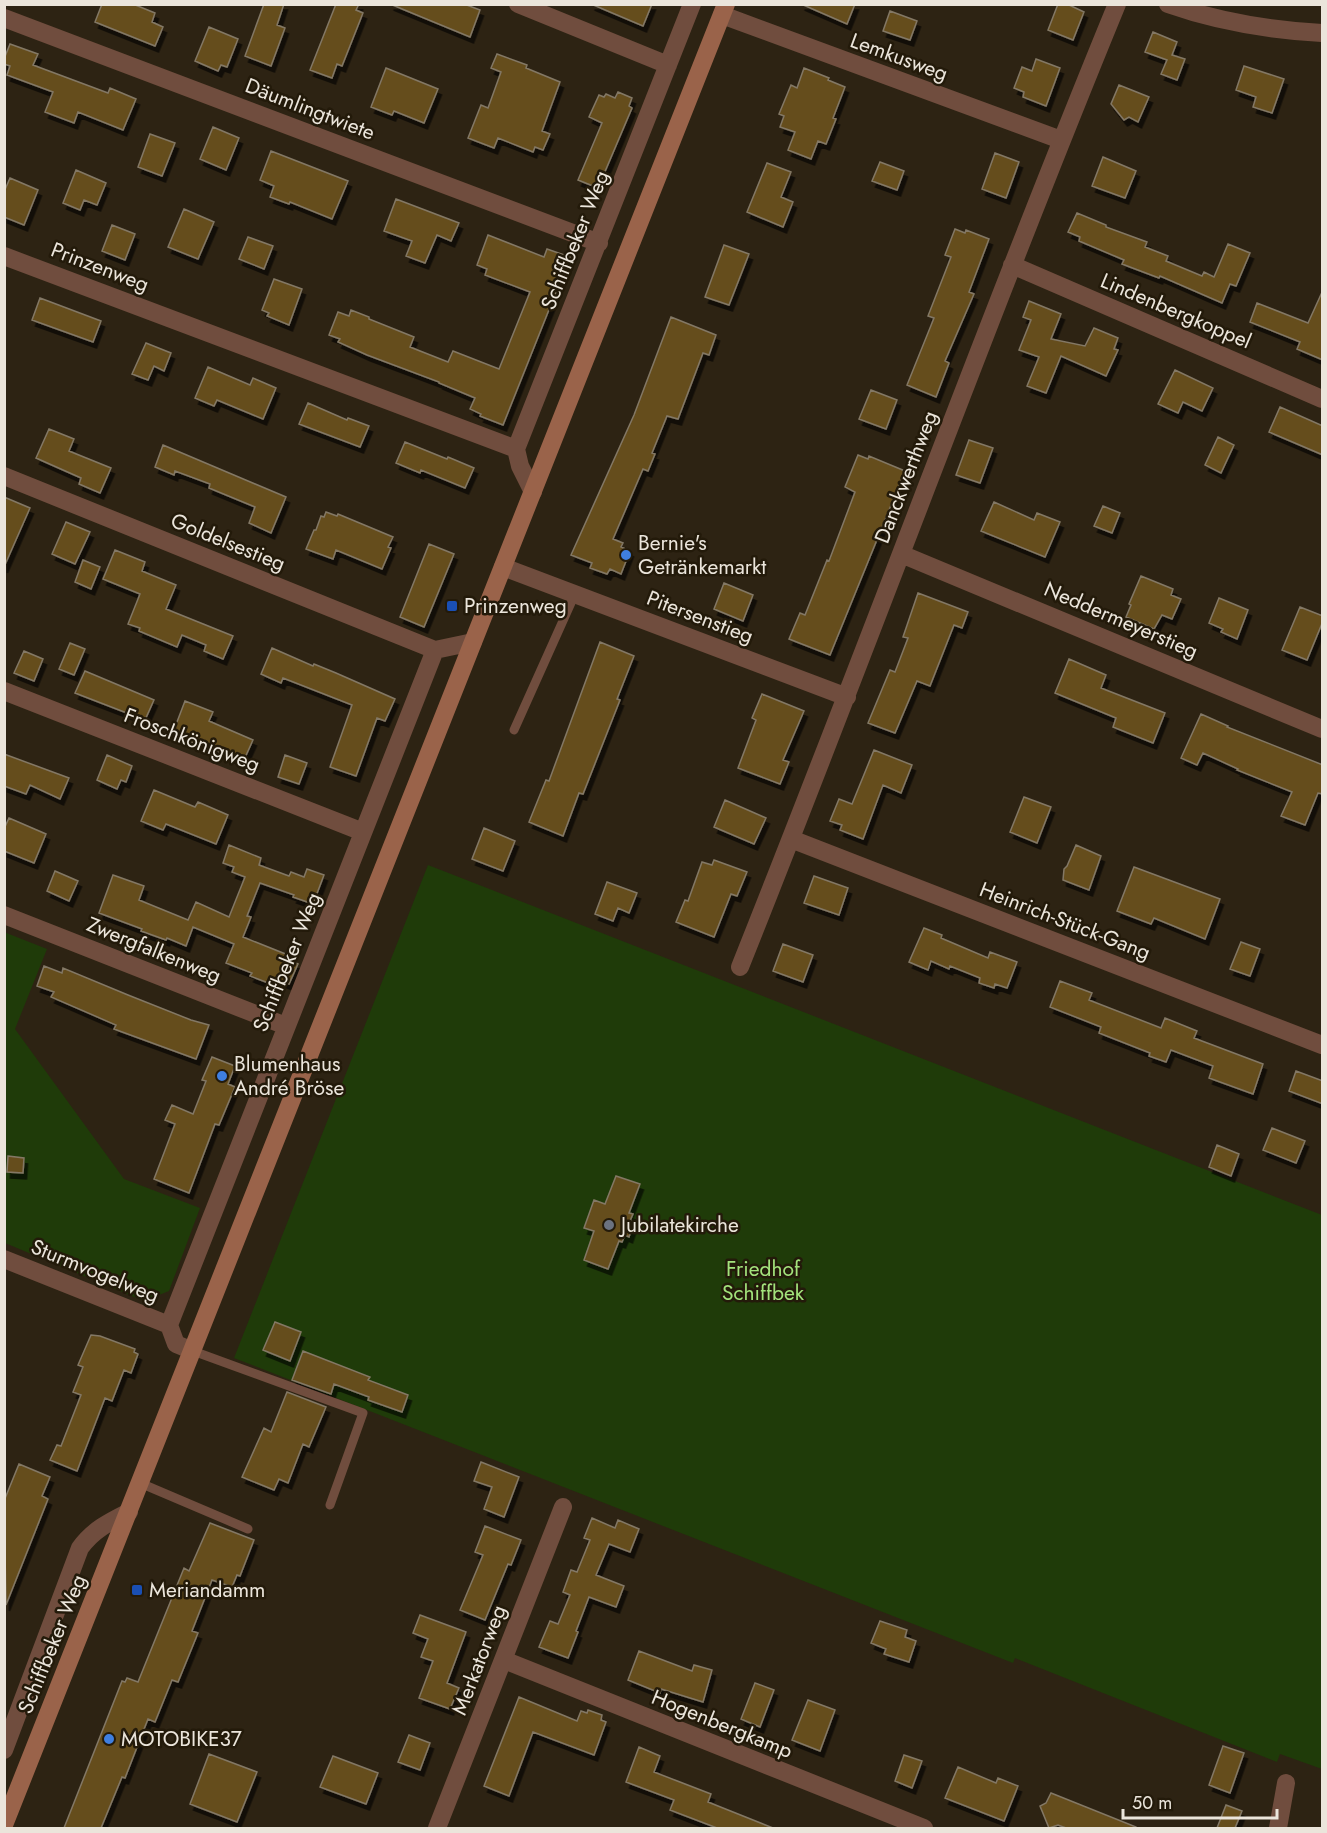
<svg xmlns="http://www.w3.org/2000/svg" width="1327" height="1833" viewBox="0 0 1327 1833" font-family="Jost,sans-serif">
	<defs>
		<filter id="shadow"><feDropShadow dx="3.5" dy="6" stdDeviation="0" flood-color="#0009"/></filter>
	</defs>
	<rect width="100%" height="100%" fill="#2d2313"/>
	<!-- green -->
	<path fill="#1f3b09" d="M428 865 1322 1215V1769L1280 1754 1277 1762 1015 1658 1013 1663 234 1358Z
		M4 932 47 949 15 1029 124 1179 200 1208 169 1291 144 1301 5 1243Z"/>
	<!-- building -->
	<path fill="#654d1e" stroke="#837865" stroke-width="1.5" filter="url(#shadow)" d="M102 4H133L155 13 152 22 163 27 155 46 95 22Z
		M264 4H284L277 25 285 28 271 66 245 56Z
		M336 4H359L356 10 363 13 342 66 337 64 332 78 310 70Z
		M390 4H464L480 10 470 37Z
		M591 4H652L643 26Z
		M801 4H855L847 24Z
		M1058 4H1067L1084 12 1073 40 1048 30Z
		M890 11 917 21 910 40 883 31Z
		M209 27 238 39 227 67 221 65 218 71 195 61Z
		M1153 32 1177 42 1172 55 1185 59 1177 80 1161 74 1167 60 1145 52Z
		M10 44 38 54 33 65 108 93 110 88 136 99 123 130 78 112 74 123 45 112 53 92 7 75 10 66 4 64V59Z
		M497 54 527 65 526 68 560 82 542 131 550 134 543 150 535 147 533 152 498 138 494 148 468 138 481 105 488 108 501 72 491 68Z
		M1036 59 1060 68 1046 106 1023 97 1024 92 1014 88 1022 67 1032 71Z
		M1244 66 1284 79 1272 113 1253 107 1256 97 1236 90Z
		M386 68 438 89 424 123 394 111 392 115 371 107Z
		M804 68 829 78 828 80 845 87 833 118 836 119 826 144 818 141 811 159 788 150 795 132 780 127 784 116 779 114 791 85 797 88Z
		M1119 85 1149 97 1138 122 1129 117 1124 120 1111 104Z
		M618 92 632 98 629 106 632 108 598 188 578 180 602 123 589 117 599 95 604 97 606 94 615 98Z
		M213 127 239 138 226 170 200 159Z
		M150 134 175 143 162 176 138 167Z
		M271 151 348 181 332 219 290 202 289 204 270 197 274 186 260 180Z
		M995 153 1019 162 1006 198 982 189Z
		M1103 157 1136 171 1125 198 1092 186Z
		M880 162 904 171 897 190 872 181Z
		M767 163 791 172 781 197 793 202 783 227 747 212Z
		M76 170 106 183 97 205 84 200 80 210 63 203Z
		M10 178 38 190 24 225 4 217V192Z
		M396 199 459 223 451 241 437 235 425 263 406 256 412 241 384 231Z
		M184 209 214 222 198 259 168 247Z
		M1077 213 1106 225V227L1147 242 1145 247 1168 256 1166 261 1202 276 1204 272 1214 277 1228 244 1250 253 1236 286 1230 284 1222 303 1160 276 1159 278 1122 264 1124 260 1079 241 1080 237 1068 232Z
		M112 225 135 234 125 260 102 251Z
		M955 229 965 233 966 230 989 239 969 292 974 294 945 361 949 363 936 397 907 385 934 318 928 316 951 257 945 255Z
		M488 235 544 257 547 249 570 257 503 425 480 416 481 414 470 409 475 398 439 383V382L367 355 338 342 340 339 329 335 338 312 349 316 351 310 369 317V319L414 337 410 347 448 362 453 351 499 369 530 292 485 275 487 269 477 265Z
		M248 237 273 246 264 269 239 259Z
		M724 245 749 254 729 305 705 297Z
		M274 279 302 289 289 325 267 316 269 313 262 310Z
		M1323 290V360L1297 349 1300 342 1250 322 1257 303 1308 323Z
		M40 298 101 321 93 342 32 320Z
		M1029 301 1061 314 1051 339 1085 346 1094 328 1118 338 1114 349 1118 350 1106 376 1061 356 1046 393 1027 386 1039 357 1019 350 1031 320 1023 317Z
		M671 317 716 335 709 355 703 353 678 419 667 416 652 453 655 454 648 471 643 469 613 539 623 543 621 547 630 551 621 574 610 569 607 574 590 568 592 563 571 555 634 415Z
		M146 343 171 353 164 371 154 366 148 380 132 374Z
		M208 367 250 385 253 378 276 388 263 419 217 400 214 406 195 398Z
		M1175 370 1213 388 1202 411 1183 402 1178 413 1158 404Z
		M871 390 897 400 886 429 859 419Z
		M308 403 347 420 348 418 369 426 360 447 299 424Z
		M1280 407 1323 426V455L1269 432Z
		M49 429 74 439 69 451 111 468 100 493 79 484 81 478 36 458Z
		M1218 437 1234 445 1221 473 1205 465Z
		M969 440 993 448 980 483 956 475Z
		M405 442 447 459 448 457 474 468 465 488 421 470 420 473 396 463Z
		M163 445 286 497 271 533 249 523 255 507 209 488 210 484 175 471 174 475 155 467Z
		M858 455 868 459 869 456 905 471 830 655 789 639 800 613 805 615 827 560 829 561 855 492 845 487Z
		M4 497 30 508 4 567Z
		M994 502 1034 520 1037 513 1060 522 1045 557 981 531Z
		M1103 506 1120 513 1112 533 1094 526Z
		M326 512 337 516 338 514 393 537 388 547 391 548 382 569 336 550 333 559 306 549 314 530H316L321 516 324 517Z
		M66 522 90 532 75 564 52 554Z
		M429 544 454 554 424 627 400 617Z
		M115 550 145 562 142 571 176 585 166 609 233 636 223 659 204 651 206 645 182 635 177 647 139 631 140 628 128 624 140 594 103 579Z
		M83 560 100 567 91 589 75 582Z
		M1141 576 1173 589 1171 595 1181 599 1172 619 1162 615 1154 629 1126 617 1131 605 1129 604Z
		M724 583 753 595 743 621 714 609Z
		M918 593 968 612 962 628 954 625 930 686 917 681 895 733 868 723 890 670 895 672 908 638 903 637Z
		M1219 598 1248 610 1237 639 1221 632 1223 629 1209 623Z
		M1300 607 1323 616V621L1307 660 1282 650Z
		M600 642 634 656 617 699 620 700 583 794 579 793 563 836 529 822 546 780 549 781Z
		M70 643 85 649 74 675 59 669Z
		M272 648 313 666 314 664 336 673 395 699 385 721 377 718 356 776 330 767 352 705 283 678 281 683 261 674Z
		M24 651 43 659 34 681 14 673Z
		M1069 659 1106 675 1101 688 1165 713 1153 743 1113 727 1116 718 1055 693Z
		M85 671 154 700 145 720 75 693Z
		M762 694 804 711 783 760 789 762 780 784 738 768 756 720 752 718Z
		M185 701 213 712 209 721 253 740 243 762 201 744 200 745 172 735Z
		M1201 714 1228 726 1227 727 1323 765V794L1318 793 1305 825 1281 816 1292 792 1237 770 1238 769 1203 753 1197 765 1181 758Z
		M874 750 912 765 901 793 883 785 863 839 840 830 842 825 830 821 839 799 852 804Z
		M4 754 69 778 60 799 30 785 26 794 4 786Z
		M107 755 132 766 126 782 121 780 117 789 97 780Z
		M285 755 307 763 299 784 278 777Z
		M154 790 195 807 198 802 228 815 216 844 166 824 163 830 141 821Z
		M1024 797 1051 807 1037 843 1010 832Z
		M725 800 766 818 754 844 714 827Z
		M9 818 46 834 34 863 4 851V829Z
		M484 828 515 841 503 871 472 859Z
		M229 845 261 858 259 865 289 876 291 872 304 877 307 869 324 875 313 904 293 897 294 895 260 883 247 916 251 917 243 937 288 955 286 959 298 964 289 984 273 978 271 984 250 976 252 973 226 963 234 944 193 927 186 946 167 938 166 940 141 931 142 929 99 913 113 875 144 886 139 900 188 920 196 902 229 917 245 877 232 872 234 867 223 863Z
		M1076 845 1101 856 1089 890 1063 880 1064 869 1067 866Z
		M714 860 747 872 737 896 731 894 714 937 676 922 685 900 688 901 702 862 712 865Z
		M1134 867 1220 899 1205 939 1154 918 1151 924 1117 911Z
		M55 871 78 881 69 901 47 891Z
		M814 876 848 888 839 915 804 903Z
		M607 882 637 893 629 913 618 908 613 921 595 914Z
		M924 928 942 935 941 938 988 958 990 952 1017 962 1007 988 995 984 994 988 979 983 980 978 950 966 949 969 931 961 928 970 909 962Z
		M1241 942 1260 949 1250 976 1230 969Z
		M783 944 813 955 803 982 773 971Z
		M44 966 62 973 63 968 128 995 191 1020 209 1025 196 1059 114 1029 116 1025 51 997 54 992 37 986Z
		M1060 981 1092 993 1089 1000 1161 1028 1165 1018 1197 1031 1194 1038 1263 1064 1253 1094 1209 1078 1213 1066 1171 1050 1166 1062 1149 1056 1150 1053 1099 1033 1101 1027 1050 1007Z
		M212 1057 235 1066 228 1084 235 1087 219 1125 215 1124 189 1193 154 1179 175 1124 165 1120 172 1105 193 1114 206 1081 202 1080Z
		M1296 1071 1323 1081V1104L1289 1091Z
		M1272 1128 1305 1141 1296 1163 1263 1150Z
		M1217 1145 1239 1154 1231 1176 1209 1167Z
		M8 1156 24 1158 23 1173 7 1172Z
		M616 1176 640 1184 629 1213 633 1214 630 1221 634 1222 629 1237 625 1235 622 1242 619 1241 608 1269 584 1260 594 1231 584 1228 594 1200 605 1204Z
		M275 1322 301 1332 290 1361 263 1350Z
		M91 1335 100 1336 135 1349 134 1352 138 1354 131 1373 124 1370 112 1401 105 1398 77 1471 50 1460 57 1445 61 1446 81 1395 73 1392 83 1367 78 1365Z
		M303 1351 370 1377 368 1380 408 1395 402 1412 368 1400 369 1397 334 1384 331 1394 292 1380Z
		M287 1392 326 1407 309 1447 303 1444 288 1483 279 1479 274 1490 242 1477 264 1428 271 1432Z
		M481 1462 519 1477 504 1517 484 1509 492 1487 474 1481Z
		M19 1464 50 1477 42 1496 48 1499 6 1605 4 1501Z
		M592 1518 615 1528 618 1520 639 1529 630 1552 609 1544 596 1575 624 1586 616 1607 589 1597 576 1631 578 1632 568 1658 539 1647 550 1621 558 1624 570 1595 563 1592 571 1570 577 1572 590 1540 584 1538Z
		M210 1523 254 1540 240 1576 237 1575 232 1587 212 1580 192 1631 198 1633 178 1682 172 1680 155 1722 148 1719 125 1778 122 1777 101 1828H64L122 1681 125 1682 127 1678 138 1682 184 1568 189 1571Z
		M485 1526 521 1540 511 1565 508 1564 485 1620 460 1610 483 1555 475 1552Z
		M420 1615 466 1632 447 1683 459 1688 450 1709 419 1698 433 1661 421 1657 428 1639 413 1633Z
		M880 1621 907 1630 905 1637 916 1641 909 1662 884 1654 886 1649 871 1643Z
		M639 1651 692 1671 694 1665 712 1670 703 1702 661 1689 660 1693 628 1680Z
		M755 1683 774 1690 760 1727 741 1719Z
		M519 1697 577 1721 581 1711 587 1713 588 1710 602 1715 601 1720 606 1722 594 1755 533 1732 509 1796 484 1786Z
		M808 1700 835 1710 820 1751 792 1740Z
		M409 1735 430 1743 420 1770 398 1762Z
		M1223 1746 1244 1753 1230 1793 1209 1785Z
		M639 1747 660 1756 654 1772 711 1794 708 1802 773 1828H717L670 1810 674 1800 626 1782Z
		M209 1754 257 1772 237 1822 190 1804Z
		M904 1755 922 1761 912 1788 895 1781Z
		M333 1756 378 1773 366 1804 320 1787Z
		M958 1767 996 1783 998 1778 1018 1786 1004 1821 945 1798Z
		M1051 1793 1136 1827V1828H1066L1058 1825 1049 1828 1040 1806 1046 1803Z
		M1226 1805 1242 1811 1235 1828H1217Z"/>
	<g fill="none" stroke-linecap="round" stroke-linejoin="round">
		<!-- service -->
		<path stroke="#704d3e" stroke-width="9" d="M514 730 575 594
			M193 1351 363 1413 330 1505
			M140 1483 248 1529"/>
		<!-- minor -->
		<path stroke="#704d3e" stroke-width="18" d="M518 4 668 65
			M1168 4C1219 22 1269 30 1322 33
			M722 15 1061 140
			M4 18 599 243
			M4 256 516 449
			M1012 265 1322 399
			M4 476 435 650
			M533 492 520 466 516 449 692 4
			M901 554 1322 729
			M503 567 847 697
			M4 691 363 832
			M791 839 1322 1045
			M4 915 286 1026
			M740 967C868 647 986 323 1117 4
			M4 1259 169 1325
			M193 1351 176 1344 169 1325 435 650 473 642
			M504 1660 924 1828
			M4 1750 80 1548C93 1530 109 1522 129 1512
			M437 1828 563 1507
			M1278 1828 1286 1783"/>
		<!-- secondary -->
		<path stroke="#9a634a" stroke-width="18" d="M4 1825 726 4"/>
	</g>
	<!-- markers -->
	<g fill="#3f7fe0" stroke="#231a0a" stroke-width="2">
		<circle cx="626" cy="555" r="6"/>
		<circle cx="222" cy="1076" r="6"/>
		<circle cx="109" cy="1739" r="6"/>
	</g>
	<g fill="#1a4fb4" stroke="#231a0a" stroke-width="2">
		<rect x="446" y="600" width="12" height="12" rx="3"/>
		<rect x="131" y="1584" width="12" height="12" rx="3"/>
	</g>
	<circle fill="#6b7280" stroke="#231a0a" stroke-width="2" cx="609" cy="1225" r="6"/>
	<g text-anchor="middle" dominant-baseline="central" stroke-width="5" stroke-linejoin="round" paint-order="stroke">
		<!-- street labels -->
		<g font-size="21" fill="#ebe5db" stroke="#231a0a">
			<text transform="translate(899 57) rotate(20)">Lemkusweg</text>
			<text transform="translate(310 109) rotate(21)">Däumlingtwiete</text>
			<text transform="translate(575 240) rotate(-68)">Schiffbeker Weg</text>
			<text transform="translate(100 267) rotate(21)">Prinzenweg</text>
			<text transform="translate(1176 311) rotate(23)">Lindenbergkoppel</text>
			<text transform="translate(906 477) rotate(-69)">Danckwerthweg</text>
			<text transform="translate(228 542) rotate(22)">Goldelsestieg</text>
			<text transform="translate(700 617) rotate(21)">Pitersenstieg</text>
			<text transform="translate(1121 620) rotate(23)">Neddermeyerstieg</text>
			<text transform="translate(192 740) rotate(21)">Froschkönigweg</text>
			<text transform="translate(1065 921) rotate(21)">Heinrich-Stück-Gang</text>
			<text transform="translate(154 950) rotate(22)">Zwergfalkenweg</text>
			<text transform="translate(287 962) rotate(-68)">Schiffbeker Weg</text>
			<text transform="translate(95 1271) rotate(22)">Sturmvogelweg</text>
			<text transform="translate(52 1644) rotate(-68)">Schiffbeker Weg</text>
			<text transform="translate(479 1660) rotate(-69)">Merkatorweg</text>
			<text transform="translate(722 1724) rotate(22)">Hogenbergkamp</text>
		</g>
		<!-- poi labels -->
		<g font-size="21" fill="#ebe5db" stroke="#231a0a" text-anchor="start">
			<text x="638" y="543">Bernie's<tspan x="638" dy="24">Getränkemarkt</tspan></text>
			<text x="464" y="606">Prinzenweg</text>
			<text x="234" y="1064">Blumenhaus<tspan x="234" dy="24">André Bröse</tspan></text>
			<text x="621" y="1225">Jubilatekirche</text>
			<text x="149" y="1590">Meriandamm</text>
			<text x="121" y="1739">MOTOBIKE37</text>
		</g>
		<!-- park labels -->
		<g font-size="21" fill="#a3e37c" stroke="#231a0a">
			<text x="763" y="1269">Friedhof<tspan x="763" dy="24">Schiffbek</tspan></text>
		</g>
	</g>
	<!-- border -->
	<rect width="1327" height="1833" fill="none" stroke="#ebe5db" stroke-width="12"/>
	<!-- scale -->
	<path d="M1123 1809v9h154v-9" fill="none" stroke="#ebe5db" stroke-width="3"/>
	<text x="1132" y="1809" font-size="18" fill="#ebe5db" stroke="#231a0a" stroke-width="4.5" paint-order="stroke">50 m</text>
</svg>
